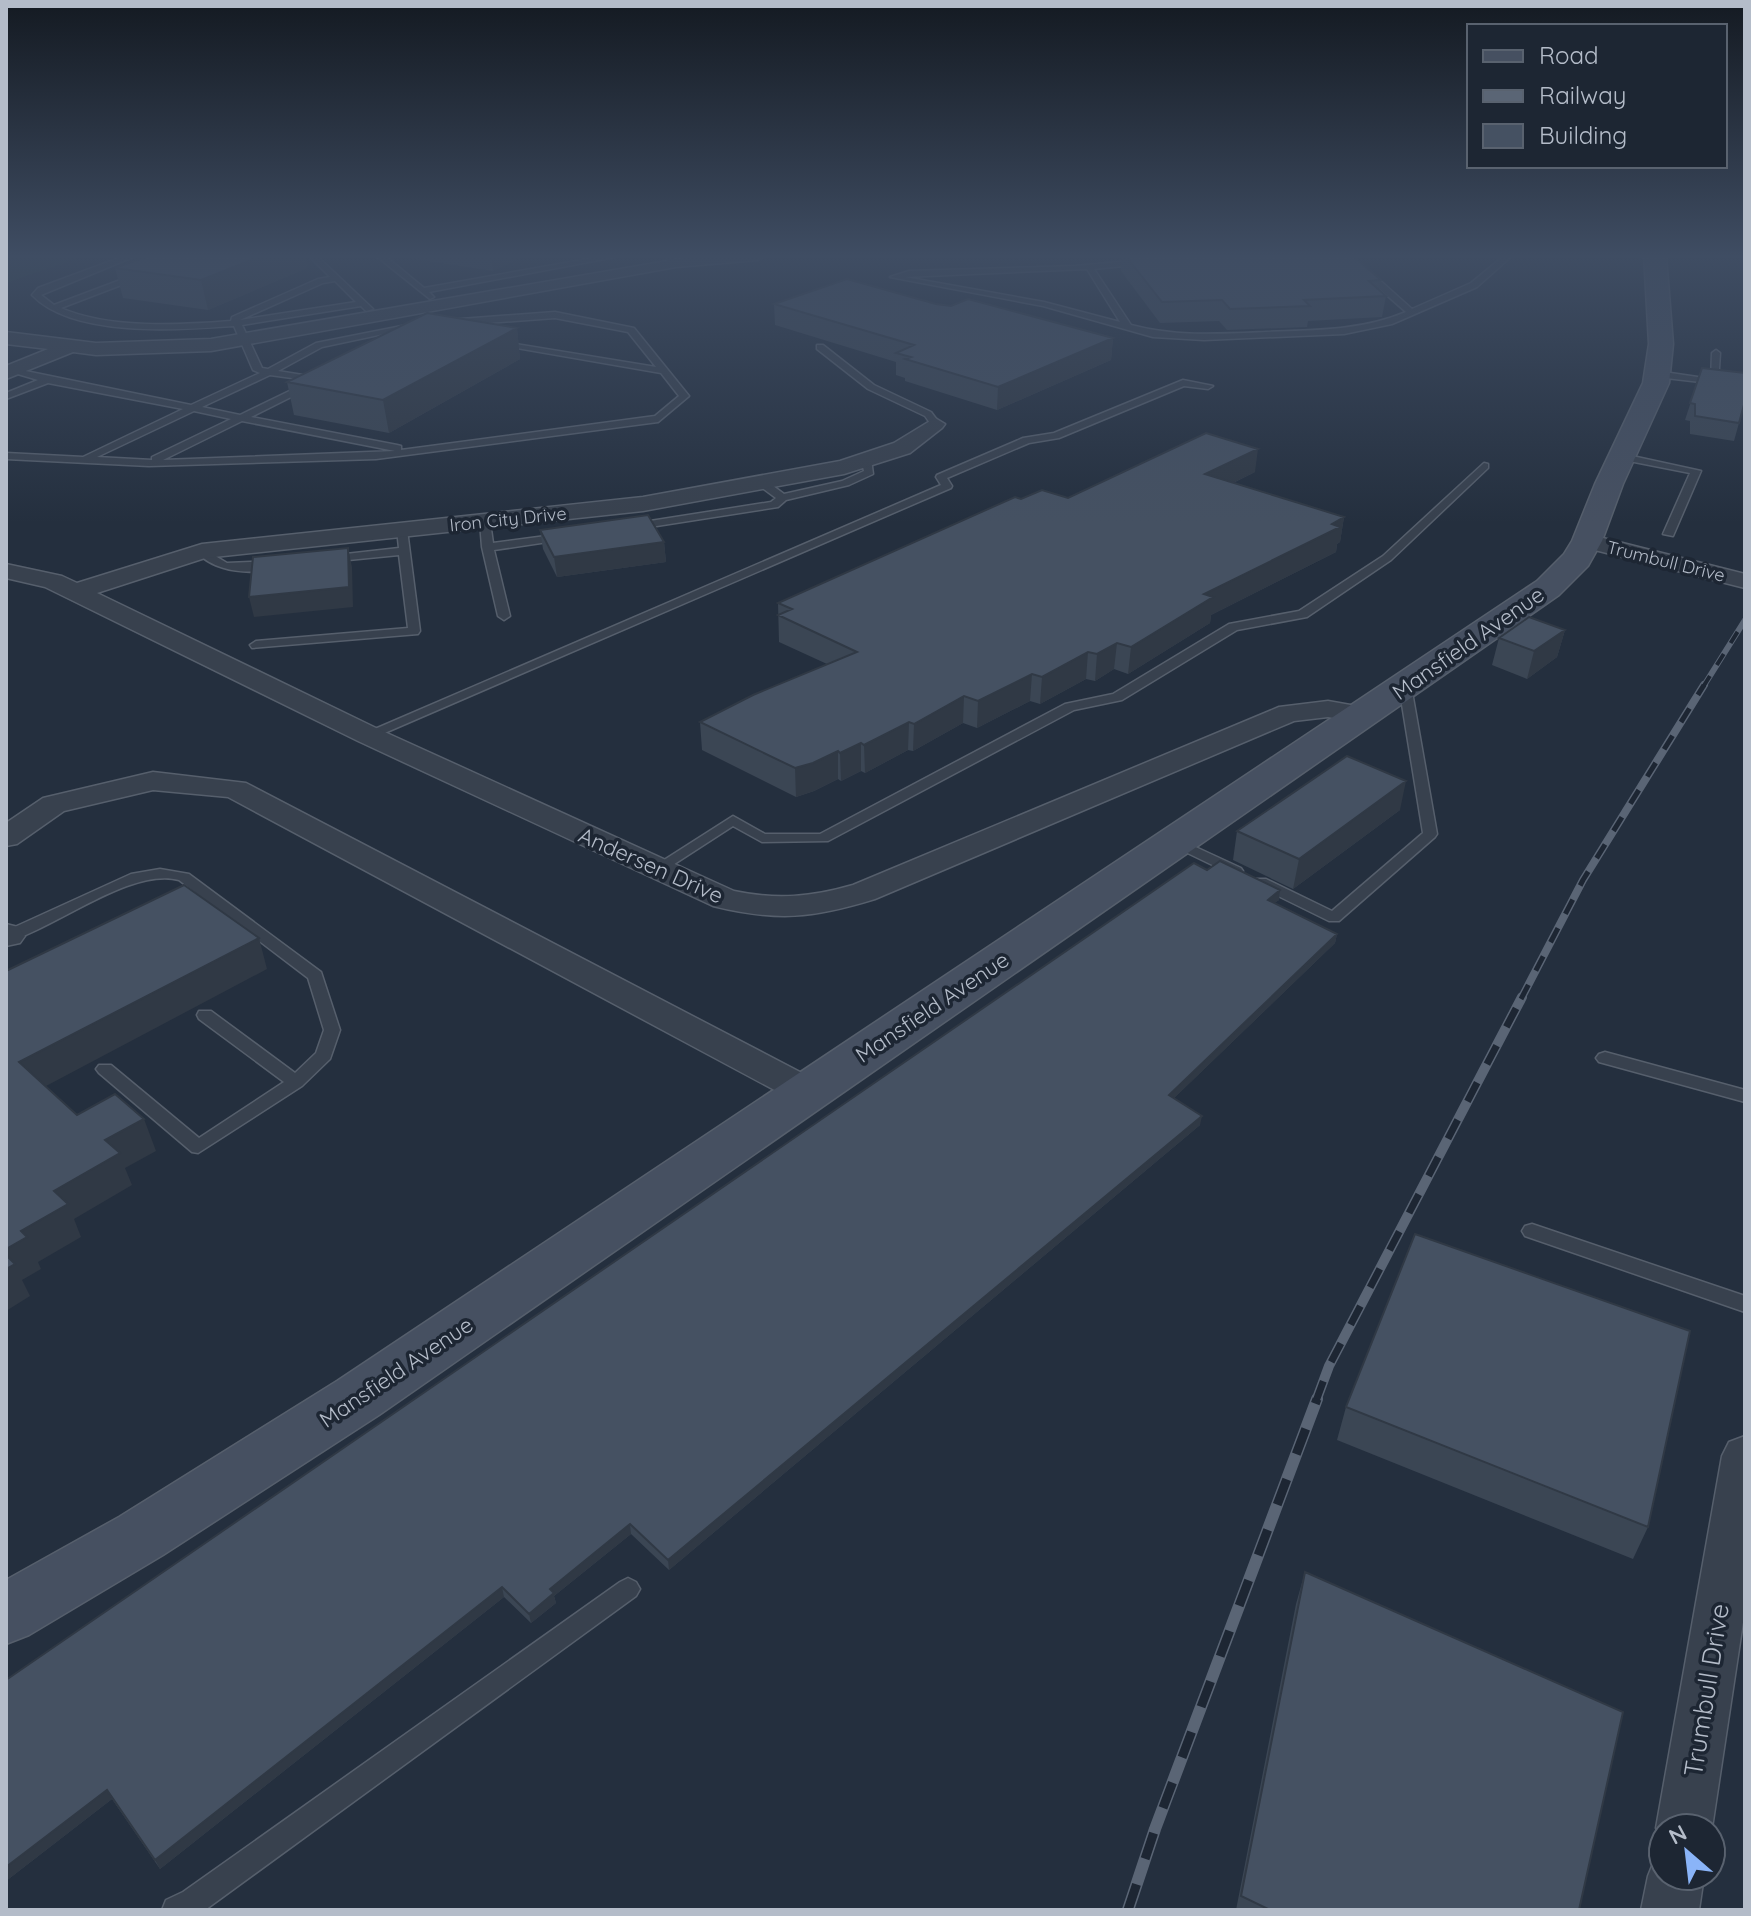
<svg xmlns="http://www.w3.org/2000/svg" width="1751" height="1916" viewBox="0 0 1751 1916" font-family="Quicksand,sans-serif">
	<rect width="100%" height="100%" fill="#242f3e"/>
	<!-- green -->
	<path fill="#263c3f" d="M6 255H88L6 283Z"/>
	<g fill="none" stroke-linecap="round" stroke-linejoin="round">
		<defs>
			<path id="service" d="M127 255H138L41 295 54 305 139 273 142 277 61 308C109 329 180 325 231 321L232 317 318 279 330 277 308 255H316L373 309 366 311 361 306 242 325 262 368 268 369 316 343 417 323 421 326 322 347 278 371 321 378V382L270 375 202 407 240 415 308 382 313 385 311 387 251 417 397 445 401 446V450L655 416 679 396 661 373 494 344 498 341 656 367 628 332 555 318 448 326 444 323 448 320 555 312 634 328 689 396 658 422 376 459 149 466 6 459V453L83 457 183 409 48 383 6 399V393L38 380 11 372V368L191 405 260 373 253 370 234 326C179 330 73 338 32 295L38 288ZM335 281 356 302 240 320 323 283ZM194 411 231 419 152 457V460L97 457ZM242 421 395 451 163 460Z
				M375 255H384L424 288 610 255H626L429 292 434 297 430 299Z
				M668 255H676L673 265 666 263Z
				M1348 255H1356L1355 258 1412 309 1471 283 1505 255H1513L1477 287 1392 324 1344 334 1204 340 1153 337 1043 306 890 277 909 271 1075 266 1141 260 1144 264 1094 269 1131 325C1175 337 1221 334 1266 332 1313 330 1361 331 1406 312L1348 261ZM1087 269 1120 322 1044 302 905 277Z
				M817 345H823L874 385 931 412 940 424 932 426 925 416 868 389 817 349Z
				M1716 350 1720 353 1718 384 1657 377 1652 374 1657 371 1711 379 1712 353Z
				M1183 380 1213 386 1208 389 1184 386 1059 438 1029 443 947 478 952 486 951 488 373 738H363L361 735 941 485 936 477 937 475 1023 438 1054 433Z
				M1623 454 1701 471 1673 536 1663 534 1690 473 1619 459V455Z
				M866 456 871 459 873 474 849 485 786 500 778 507 631 530 626 527 631 524 771 502 776 498 757 484V480H765L784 494 842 481 864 471 861 459Z
				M1484 463 1488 464V468L1391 560 1307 617 1237 630 1122 700 1074 710 828 841 762 842 733 826 662 872 657 873 650 869 733 816 765 834H820L1065 704 1113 694 1229 624 1299 611 1383 556Z
				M485 519 490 522 493 543 561 534 567 537 561 540 494 550 510 616 504 620 498 616 482 547 480 522Z
				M402 527 407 530 420 631 418 634 252 648 250 645 256 641 408 628 399 555 328 562 322 559 328 556 399 548 397 530Z
				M202 548 227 563 273 561 279 564C257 578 213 572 196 551Z
				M1405 682 1411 686 1437 834 1435 837 1339 921H1329L1256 885 1253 882 1256 879H1266L1332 911 1423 833 1399 686Z
				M1176 838 1241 868 1243 871 1241 874H1231L1171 845 1169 842 1171 839Z
				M160 869 189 874 321 972 340 1030 330 1059 302 1086 198 1153 192 1152 99 1073 96 1069 99 1065H111L199 1138 284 1082 199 1019 197 1015 199 1011H211L295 1073 316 1053 324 1030 308 978 179 880C130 867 55 929 6 942V931L131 874Z
				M1605 1052 1745 1090V1102L1599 1062 1596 1058 1599 1054Z
				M1532 1224 1745 1296V1312L1525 1236 1522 1231 1525 1226Z
				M628 1578 636 1582 640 1589 636 1596 205 1910H162L166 1900 183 1892 620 1582Z"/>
			<path id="minor" d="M702 255H766L758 260 676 267 211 351 96 355 73 352 6 379V366L48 349 6 344V332L96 343 211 339Z
				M935 418 945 424 942 428 910 453 844 474 643 511 205 558 97 593 378 729 734 891C776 900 812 897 853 885L1279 707 1328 701 1373 709 1377 715 1373 721 1363 723 1328 717 1294 721 875 899C813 918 778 922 713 906L358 741 45 587 6 578V564L62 576 77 583 202 544 643 497 840 461 894 443Z
				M1587 534 1745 574V588L1579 546 1575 541 1579 536Z
				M153 772 246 783 821 1083 827 1092 821 1101 808 1105 795 1101 228 797 153 790 64 811 17 844 6 846V823L43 798Z
				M6 924 18 927 25 936 20 943 6 946Z
				M1745 1436V1609L1712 1828H1663V1845L1656 1828 1722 1456 1729 1442Z
				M1663 1853V1876H1704L1699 1910H1641L1648 1876 1656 1856Z"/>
			<path id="secondary" d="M1644 255H1666L1673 344 1669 383 1623 484 1602 541 1588 566 1559 595 379 1415 163 1555 29 1635 6 1644V1580L119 1517 337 1381 1537 581 1564 554 1572 541 1595 484 1643 383 1649 344Z"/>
		</defs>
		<!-- service casing -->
		<use href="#service" stroke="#565f6c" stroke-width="3"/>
		<!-- minor casing -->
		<use href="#minor" stroke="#565f6c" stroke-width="3"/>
		<!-- secondary casing -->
		<use href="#secondary" stroke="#565f6c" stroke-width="3"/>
		<!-- service -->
		<use href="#service" fill="#38414e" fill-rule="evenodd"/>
		<!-- minor -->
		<use href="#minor" fill="#38414e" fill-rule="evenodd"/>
		<!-- secondary -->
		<use href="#secondary" fill="#465061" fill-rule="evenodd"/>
		<defs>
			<path id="rail-far3" d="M1703 687 1745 620"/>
			<path id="rail-far2" d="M1521 999 1583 880 1704 685"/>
			<path id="rail-far1" d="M1316 1401 1329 1366 1522 997"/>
			<path id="rail" d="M1128 1910 1155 1829 1317 1399"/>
		</defs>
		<!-- rail-far3 casing -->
		<use href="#rail-far3" stroke="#5a6575" stroke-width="6"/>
		<!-- rail-far2 casing -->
		<use href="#rail-far2" stroke="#5a6575" stroke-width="8"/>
		<!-- rail-far1 casing -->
		<use href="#rail-far1" stroke="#5a6575" stroke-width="10"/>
		<!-- rail casing -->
		<use href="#rail" stroke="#5a6575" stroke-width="12"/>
		<!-- rail-far3 -->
		<use href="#rail-far3" stroke="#1d2633" stroke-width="4" stroke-dasharray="13" stroke-linecap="butt"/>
		<!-- rail-far2 -->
		<use href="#rail-far2" stroke="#1d2633" stroke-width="5" stroke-dasharray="16" stroke-linecap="butt"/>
		<!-- rail-far1 -->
		<use href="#rail-far1" stroke="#1d2633" stroke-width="7" stroke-dasharray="21" stroke-linecap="butt"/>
		<!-- rail -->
		<use href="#rail" stroke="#1d2633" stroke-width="9" stroke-dasharray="27" stroke-linecap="butt"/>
	</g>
	<!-- wall -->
	<path fill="#3b4654" d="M151 255H305L307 268 208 310 123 298 115 268Z
		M408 255H526L493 271 409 258Z
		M1122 255H1352L1381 280 1379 290 1386 296 1382 317 1308 321 1307 327 1227 330 1219 321 1160 323 1121 271Z
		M774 304H936L1113 338 1111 360 997 410 905 381V378L896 375V362L775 325Z
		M517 328 520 359 389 433 294 415 287 382Z
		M1702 368 1739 423 1734 441 1690 434V421L1685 420Z
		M1255 472 1233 483 1344 517 1340 542 1337 544 1336 552 1211 615 1210 623 1128 674 1114 669 1095 681 1086 679 1040 704 1030 701 977 728 963 723 913 751 908 750 865 773 861 771 841 781 838 779 814 791 796 797 702 750 700 722 827 664 779 642 778 603 1021 499 1068 498Z
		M540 530 664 542 666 562 557 577 543 549Z
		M1565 630 1557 657 1527 679 1492 665 1499 638Z
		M1400 810 1293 889 1233 860 1237 831Z
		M1207 870 1280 890 1279 900 1274 903 1337 934 1335 943 1174 1098 1200 1125 669 1570 631 1534 554 1596 556 1603 531 1623 504 1597 160 1869 112 1799 6 1881V1680Z
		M1346 1407 1648 1527 1633 1559 1337 1440Z
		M1305 1572 1579 1910H1236L1296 1604Z"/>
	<!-- shaded-wall -->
	<path fill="#303945" d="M264 255H305L307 268 208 310 201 280Z
		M493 255H526L493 271 491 256Z
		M517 328 520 359 389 433 383 400Z
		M1113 338 1111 360 997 410 998 387Z
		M1258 449 1255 472 1202 498 1205 474Z
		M1344 517 1340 542 1337 544 1336 552 1211 615 1210 623 1128 674 1131 647 1204 594Z
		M664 542 666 562 557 577 554 557Z
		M348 548 352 567 353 607 254 617 249 597Z
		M1565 630 1557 657 1527 679 1534 651Z
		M1117 643 1114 669 1095 681 1097 654Z
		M1088 652 1086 679 1040 704 1042 677Z
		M1032 674 1030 701 977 728 978 701Z
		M964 696 963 723 913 751 914 724Z
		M909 722 908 750 865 773 864 745Z
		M861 743V771L841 781 840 753Z
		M838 751V779L814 791 796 797 795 768Z
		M1406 781 1400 810 1293 889 1299 859Z
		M1280 890 1279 900 1266 909 1268 900Z
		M1337 934 1335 943 1168 1104 1169 1095Z
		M259 938 267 969 31 1094 19 1062Z
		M1202 1116 1200 1125 669 1570 668 1560Z
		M144 1119 156 1151 125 1168 132 1185 74 1219 81 1237 38 1262 41 1269 22 1280 30 1296 6 1311V1249L54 1191 105 1140Z
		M630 1524 631 1534 554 1596 556 1603 531 1623 529 1614 550 1589Z
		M502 1587 504 1597 160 1869 155 1860Z
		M107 1790 112 1799 6 1881V1867Z"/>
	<!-- building -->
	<path fill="#455162" stroke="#303945" stroke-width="2" d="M151 255H264L201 280 115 268Z
		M1125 255H1352L1381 280 1369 281 1386 296 1304 300 1310 306 1230 309 1222 300 1162 302Z
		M847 279 936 304 951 306 968 299 1113 338 998 387 905 359 911 357 896 353 914 345 774 304Z
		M427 313 517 328 383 400 287 382Z
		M1702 368 1745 373V401L1739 423 1695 416V404L1690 403Z
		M1206 433 1258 449 1205 474 1344 517 1332 524 1340 527 1204 594 1213 597 1131 647 1117 643 1097 654 1088 652 1042 677 1032 674 978 701 964 696 914 724 909 722 864 745 861 743 840 753 838 751 813 763 795 768 700 722 753 695 857 652 778 615 792 609 778 603 1015 497 1021 499 1042 490 1068 498Z
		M648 515 664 542 554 557 540 530Z
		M348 548 349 587 249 597 253 557Z
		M1529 617 1565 630 1534 651 1499 638Z
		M1347 756 1406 781 1299 859 1237 831Z
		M1220 861 1280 890 1268 900 1337 934 1169 1095 1202 1116 668 1560 630 1524 550 1589 554 1593 529 1614 502 1587 155 1860 107 1790 6 1867V1680L1194 863 1207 870Z
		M184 885 259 938 19 1062 77 1115 115 1094 144 1119 105 1140 120 1153 54 1191 68 1204 21 1231 27 1237 6 1249V971Z
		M1415 1234 1690 1331 1648 1527 1346 1407Z
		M6 1255 15 1264 6 1269Z
		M1305 1572 1623 1712 1579 1910H1270L1241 1896Z"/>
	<!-- sky -->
	<linearGradient id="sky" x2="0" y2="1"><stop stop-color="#141a22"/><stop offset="0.49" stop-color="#3f4d63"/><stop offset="1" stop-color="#3f4d63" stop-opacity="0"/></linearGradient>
	<rect width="1751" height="523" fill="url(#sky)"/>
	<g text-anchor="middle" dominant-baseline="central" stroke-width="7" stroke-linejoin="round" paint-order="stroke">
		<!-- far-street labels -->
		<g font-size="18" fill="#b4bcc9" stroke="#1d2633">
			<text transform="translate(508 519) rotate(-6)">Iron City Drive</text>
			<text transform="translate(1666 561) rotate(14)">Trumbull Drive</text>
		</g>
		<!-- street labels -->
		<g font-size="22" fill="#b4bcc9" stroke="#1d2633">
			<text transform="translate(1468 643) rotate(-35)">Mansfield Avenue</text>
			<text transform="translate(651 865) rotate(24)">Andersen Drive</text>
			<text transform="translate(932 1007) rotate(-34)">Mansfield Avenue</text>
			<text transform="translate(396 1372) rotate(-34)">Mansfield Avenue</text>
		</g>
		<!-- near-street labels -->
		<g font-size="26" fill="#b4bcc9" stroke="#1d2633">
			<text transform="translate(1706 1690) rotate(-81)">Trumbull Drive</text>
		</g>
	</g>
	<!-- border -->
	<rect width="1751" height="1916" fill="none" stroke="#b4bcc9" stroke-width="16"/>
	<!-- legend -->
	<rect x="1467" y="24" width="260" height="144" fill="#1d2633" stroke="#59626f" stroke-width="2"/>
	<rect x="1483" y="50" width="40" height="12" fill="#465061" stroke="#59626f" stroke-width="2"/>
	<text x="1539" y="64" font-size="24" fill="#b4bcc9">Road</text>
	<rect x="1483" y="90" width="40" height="12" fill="#5a6575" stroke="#59626f" stroke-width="2"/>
	<text x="1539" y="104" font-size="24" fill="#b4bcc9">Railway</text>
	<rect x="1483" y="124" width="40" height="24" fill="#455162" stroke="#59626f" stroke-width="2"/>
	<text x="1539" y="144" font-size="24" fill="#b4bcc9">Building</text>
	<!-- north arrow -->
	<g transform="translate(1687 1852) rotate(332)"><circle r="38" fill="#1d2633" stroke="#59626f" stroke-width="2"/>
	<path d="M0-6L14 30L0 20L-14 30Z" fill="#8ab4f8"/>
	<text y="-12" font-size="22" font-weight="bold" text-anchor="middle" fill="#b4bcc9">N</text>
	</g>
</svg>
